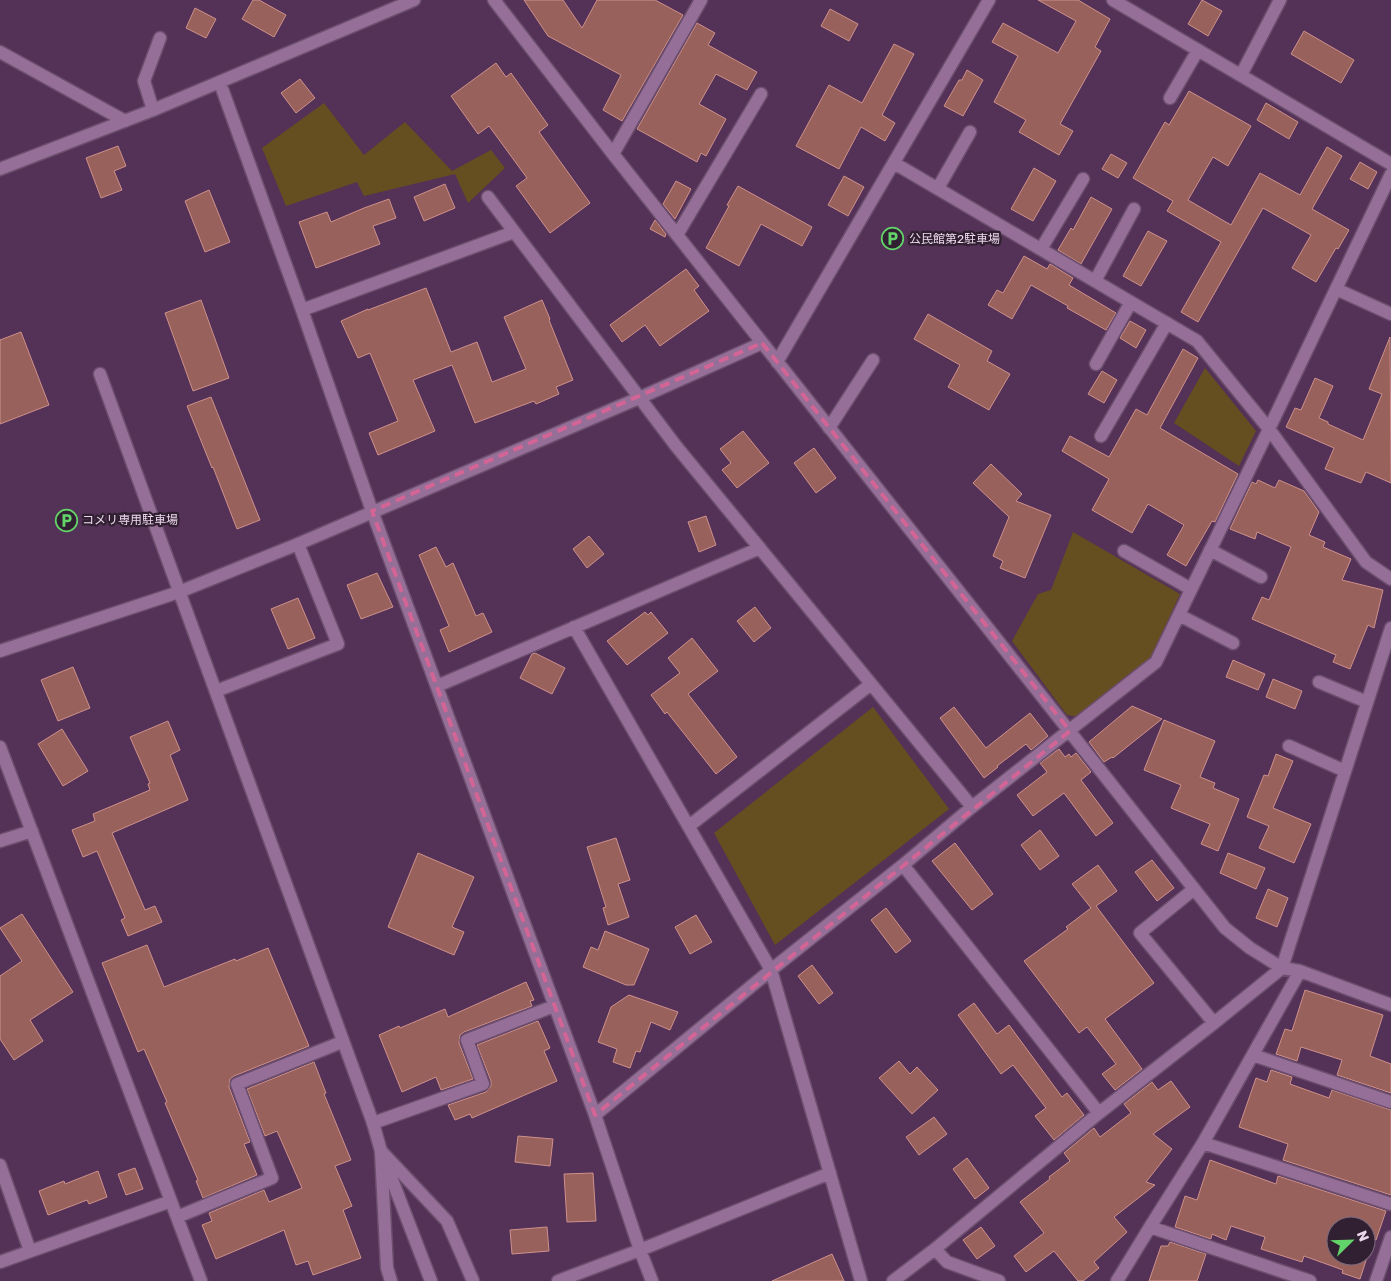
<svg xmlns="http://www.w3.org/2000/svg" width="1391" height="1281" viewBox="0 0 1391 1281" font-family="Rubik,'Noto Sans JP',sans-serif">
	<rect width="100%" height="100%" fill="#543156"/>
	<!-- green -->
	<path fill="#654f20" d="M324 103 364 155 405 122 452 171 491 150 505 168 468 203 455 174 364 196 357 182 286 206 262 148Z
		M1205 368 1256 431 1239 466 1174 423Z
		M1073 532 1180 594 1151 657 1079 717 1067 715 1012 641 1038 594 1051 590Z
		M873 707 949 809 775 945 714 833Z"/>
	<!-- building -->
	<path fill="#99615c" stroke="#ce918c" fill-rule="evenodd" d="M253 0H259L286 15 274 37 242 19Z
		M524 0H563L582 28 597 0H655L683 15 622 121 603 110 621 75 548 36Z
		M1038 0H1078L1110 19 1095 47 1101 51 1060 124 1073 131 1059 155 1019 132 1026 120 994 102 1018 56 992 42 1003 23 1058 53 1076 21Z
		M1202 0 1222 11 1208 36 1188 24Z
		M195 8 216 19 206 38 186 28Z
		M830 9 858 24 849 41 821 26Z
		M697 23 715 33 708 45 757 72 747 90 716 74 699 104 726 119 706 156 701 153 697 162 637 129Z
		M1304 31 1354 60 1341 83 1291 54Z
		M894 44 914 54 882 115 895 123 885 141 861 127 839 169 796 146 829 85 862 103Z
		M496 63 506 77 511 73 548 125 539 132 590 203 550 233 516 186 527 178 489 126 478 134 451 96Z
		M967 70 983 80 963 116 944 106 959 80H962Z
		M300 79 315 98 296 113 281 93Z
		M1189 91 1251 126 1228 166 1213 157 1188 200 1231 225 1260 173 1300 195 1327 147 1342 156 1312 209 1349 230 1338 249 1336 248 1316 282 1292 268 1311 235 1263 208 1198 322 1181 312 1221 242 1167 211 1173 201 1133 178 1165 122 1169 125Z
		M1266 103 1298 122 1289 139 1257 120Z
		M118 146 126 166 114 171 122 190 101 198 86 158Z
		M1111 154 1127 163 1118 178 1102 169Z
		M1360 162 1377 172 1368 189 1350 179Z
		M1034 168 1056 181 1033 221 1011 209Z
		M844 176 864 187 848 216 828 205Z
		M676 181 691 189 675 219 663 204Z
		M445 184 455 208 424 221 414 197Z
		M738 186 812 227 802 246 761 224 739 266 706 248 729 206 727 205Z
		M209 190 230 242 205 252 185 201Z
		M1091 197 1112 209 1081 264 1058 250 1071 228 1073 230Z
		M389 199 396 218 373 226 380 244 316 268 299 222 327 212 331 222 364 208Z
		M655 220 666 234 665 237 650 229Z
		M1148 231 1167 241 1141 286 1123 276Z
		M1024 256 1047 269 1050 264 1073 278 1069 285 1116 313 1106 330 1067 308 1068 306 1031 285 1012 319 988 305 997 290 1003 293Z
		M686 269 699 286 694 290 709 311 660 346 645 325 622 342 610 325Z
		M426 288 451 352 477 342 492 382 526 369 504 317 542 300 550 319 549 320 573 380 556 387 559 394 536 404 534 401 475 423 452 365 413 380 435 431 378 455 369 433 398 421 370 353 358 358 341 321 368 309V310Z
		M201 300 229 378 193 391 165 313Z
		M928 314 992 351 987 361 1010 374 989 410 948 387 960 365 914 339Z
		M1130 321 1146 330 1136 348 1120 338Z
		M21 332 49 405 0 424V340Z
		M1390 337 1391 483 1366 472 1361 483 1325 469 1334 448 1286 427 1295 408 1301 410 1315 378 1333 386 1319 418 1328 422V424L1363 440 1382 394 1369 389Z
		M1183 349 1198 358 1160 428 1238 474 1215 522 1212 521 1186 566 1167 555 1184 525 1148 504 1132 533 1092 510 1109 479 1062 451 1070 436 1109 457 1136 409 1147 415Z
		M1102 371 1117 380 1104 403 1088 394Z
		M211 397 260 520 237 529 213 467 212 468 187 406Z
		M743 431 769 463 737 488 722 470 731 463 720 449Z
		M814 448 836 478 816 493 794 463Z
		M991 464 1022 494 1016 501 1051 515 1025 578 1000 568 1003 561 993 556 1009 517 973 483Z
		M1258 480 1275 488 1279 480 1304 491 1319 512 1309 535 1325 542 1323 547 1351 559 1342 580 1383 590 1374 628 1368 625 1350 669 1333 662 1336 655 1252 619 1262 597 1269 600 1291 547 1257 532 1255 539 1230 529 1252 482 1256 484Z
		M706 516 716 545 699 552 688 522Z
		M589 536 604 554 587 568 573 549Z
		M436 547 446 567 453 563 476 616 483 613 492 632 449 652 440 630 449 626 419 555Z
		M377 573 393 607 361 619 347 585Z
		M298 598 315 638 288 649 271 609Z
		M755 607 771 628 754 642 737 621Z
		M645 612 648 615 651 612 668 633 627 665 607 641Z
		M692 638 718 671 688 694 737 757 716 774 667 712 665 714 651 695 680 673 668 658Z
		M535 653 565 668 552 694 520 678 532 654Z
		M1233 660 1265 674 1258 690 1226 677Z
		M73 667 90 708 58 721 41 680Z
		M1273 679 1302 691 1295 709 1266 697Z
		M1132 706 1162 719 1113 758 1112 757 1104 762 1089 742Z
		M954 707 986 748 1030 713 1048 736 1031 750 1026 744 997 766 998 767 984 778 940 718Z
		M1164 720 1215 741 1200 777 1215 783 1213 788 1239 799 1218 851 1201 844 1210 824 1171 808 1181 785 1144 770Z
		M168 721 180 750 170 755 188 800 112 833 145 910 155 906 162 922 128 936 121 920 125 918 97 851 83 857 72 830 95 821 93 814 150 790 148 784 150 783 130 737Z
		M62 729 88 771 63 786 38 744Z
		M1059 749 1065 757 1069 754 1071 757 1076 753 1091 772 1081 780 1113 823 1096 836 1064 793 1033 816 1017 795 1047 772 1040 763Z
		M1276 754 1293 761 1273 808 1311 824 1294 863 1259 848 1269 826 1247 817 1264 775 1268 776Z
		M1040 830 1059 856 1040 870 1021 845Z
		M616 838 630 880 618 884 629 917 608 925 603 908 606 907 587 847Z
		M955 843 993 894 972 910 932 861Z
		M418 853 474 877 452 927 464 932 454 955 388 927Z
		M1228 853 1265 868 1256 889 1220 873Z
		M1152 860 1174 888 1157 901 1135 872Z
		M1098 865 1117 891 1096 906 1154 983 1105 1019 1142 1069 1115 1090 1102 1074 1116 1064 1087 1027 1079 1033 1024 961 1068 929 1066 927 1091 908 1072 884Z
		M1268 889 1288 898 1277 927 1256 918Z
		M886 908 911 941 896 953 871 920Z
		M22 914 73 992 30 1020 43 1041 14 1060 0 1039V976L22 961 0 928Z
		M696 915 712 942 690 954 675 927Z
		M605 931 649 949 634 985H626L583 967 591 947 598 950Z
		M147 945 164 987 235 959 236 961 268 948 309 1046 234 1076 230 1079 229 1087 250 1142 244 1144 257 1175 203 1198 196 1181 198 1180 165 1103 167 1102 144 1049 138 1052 102 963Z
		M812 965 833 993 819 1004 798 976Z
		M526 982 534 1000 530 1001 532 1006 464 1032 460 1035 459 1043 473 1079 441 1090 436 1077 402 1092 379 1035 399 1026 400 1028 445 1009 448 1017Z
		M1305 990 1383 1015 1370 1056 1391 1064V1093L1337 1075 1342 1060 1301 1047 1297 1061 1276 1054 1285 1029 1292 1031Z
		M629 995 678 1012 670 1030 651 1022 640 1052 636 1051 630 1068 613 1062 617 1049 598 1042 611 1007Z
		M974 1003 997 1034 1009 1025 1062 1097 1067 1093 1084 1115 1054 1140 1035 1116 1046 1108 1013 1065 1001 1074 958 1015Z
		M538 1021 550 1048 544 1051 557 1081 472 1118 470 1114 455 1120 448 1105 486 1092 491 1086V1081L477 1045Z
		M899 1061 910 1074 917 1067 938 1090 912 1114 879 1078Z
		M314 1062 326 1093 324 1094 351 1160 335 1166 352 1206 343 1210 361 1258 313 1275 308 1261 296 1265 284 1230 216 1259 202 1225 212 1221 209 1213 264 1190 269 1202 302 1188 277 1131 265 1136 247 1089Z
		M1271 1070 1292 1077 1290 1084 1329 1098 1332 1090 1391 1110V1195L1283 1160 1288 1144 1239 1127 1256 1078 1267 1082Z
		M1171 1081 1190 1107 1153 1134 1172 1149 1146 1182 1155 1185 1114 1217 1127 1232 1094 1262 1099 1268 1083 1281H1078L1054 1251 1026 1272 1014 1256 1044 1233 1020 1202 1050 1179 1049 1177 1070 1161 1064 1153 1094 1128 1100 1137 1131 1113 1124 1104 1152 1082 1158 1090Z
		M934 1117 947 1134 919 1155 906 1137Z
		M518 1136 553 1139 550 1166 515 1162Z
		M967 1158 989 1188 975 1199 953 1169Z
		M1210 1160 1276 1184 1278 1176 1386 1211 1376 1240 1373 1239 1360 1279 1342 1273 1343 1270 1304 1256 1302 1262 1261 1249 1265 1237 1231 1226 1226 1240 1212 1234 1211 1239 1175 1227 1185 1196 1197 1200ZM1336 1226H1366V1256H1336Z
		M135 1168 143 1189 126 1195 118 1174Z
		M98 1171 107 1197 89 1204 87 1200 48 1215 39 1191 64 1181 65 1184Z
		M593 1173 596 1221 567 1222 564 1174Z
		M547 1227 549 1251 512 1254 510 1230Z
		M981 1227 995 1246 977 1259 963 1240Z
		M1170 1242 1206 1254 1197 1281H1149L1161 1246H1168Z
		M832 1254 844 1281H772Z"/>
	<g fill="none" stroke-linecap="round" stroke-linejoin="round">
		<defs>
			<path id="service" d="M153 110 144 81 160 38
				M829 428 873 360
				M216 691 338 644 298 544"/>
			<path id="minor" d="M494 0 613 154 1225 928 1250 948 1282 968 1300 971 1391 1005
				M1113 0 1391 164
				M0 52 125 121
				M1241 75 1280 0
				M220 83 302 310 372 511 595 1115 640 1250 652 1281
				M1170 98 1198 50
				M613 154 701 0
				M894 163 1197 341 1269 429 1366 562 1391 579
				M0 169 153 110 414 0
				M938 188 970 132
				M488 197 676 446 972 807
				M677 235 761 94
				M1041 249 1083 179
				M1095 281 1134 209
				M1336 289 1391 314
				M302 310 514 232
				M777 362 989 0
				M1096 364 1131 302
				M1101 436 1167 323
				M1210 550 1261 577
				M1124 551 1191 589
				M1179 615 1233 643
				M574 627 771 970 861 1281
				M1319 682 1367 702
				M437 686 760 548
				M1289 746 1345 771
				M0 747 201 1281
				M689 826 871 684
				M0 841 32 831
				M903 865 1099 1113
				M1194 889 1140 933 1214 1023
				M1253 1055 1391 1102
				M595 1115 771 970 903 865 972 807 1156 662 1269 429 1391 174
				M373 1123 483 1084 467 1040 554 1006
				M1203 1143 1391 1204
				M381 1151 447 1221 473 1281
				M381 1153 387 1268 391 1281
				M0 1165 30 1251
				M177 1217 272 1178 237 1084 342 1042
				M1150 1227 1310 1281
				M935 1249 947 1262 999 1281
				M0 1262 171 1201
				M558 1281 640 1250 830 1173
				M893 1281 935 1249 1099 1113 1214 1023 1282 968 1391 628
				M1117 1281 1150 1227 1203 1143 1300 971
				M1376 1281 1391 1237"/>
			<path id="tertiary" d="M100 374 373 1123 381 1151 431 1281
				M0 651 179 592 298 544 639 398 762 343"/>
		</defs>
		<!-- service casing -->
		<use href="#service" stroke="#6b4e6d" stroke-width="15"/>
		<!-- minor casing -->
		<use href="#minor" stroke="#6b4e6d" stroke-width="15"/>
		<!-- tertiary casing -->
		<use href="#tertiary" stroke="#6b4e6d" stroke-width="15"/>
		<!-- service -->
		<use href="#service" stroke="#956f97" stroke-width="12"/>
		<!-- minor -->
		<use href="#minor" stroke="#956f97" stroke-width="12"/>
		<!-- tertiary -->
		<use href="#tertiary" stroke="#956f97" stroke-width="12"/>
	</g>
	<!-- marked area -->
	<path fill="none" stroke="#d36596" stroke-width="4" stroke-dasharray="10 6" stroke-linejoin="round" d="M762 343 1070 731 595 1115 372 511Z"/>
	<!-- icons -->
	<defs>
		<symbol id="parking-ring" viewBox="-11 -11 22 22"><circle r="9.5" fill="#302031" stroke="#62d469" stroke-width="1.5"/><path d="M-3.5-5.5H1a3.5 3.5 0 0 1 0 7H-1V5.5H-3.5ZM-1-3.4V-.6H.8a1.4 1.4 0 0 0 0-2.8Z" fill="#62d469"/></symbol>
	</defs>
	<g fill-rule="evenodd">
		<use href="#parking-ring" x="880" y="226" width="25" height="25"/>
		<use href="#parking-ring" x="54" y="508" width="25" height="25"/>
	</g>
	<g text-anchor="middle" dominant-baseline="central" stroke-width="4.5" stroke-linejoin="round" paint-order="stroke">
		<!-- poi labels -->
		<g font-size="12" fill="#edd8ee" stroke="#302031" text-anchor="start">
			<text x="909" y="239">公民館第2駐車場</text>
			<text x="82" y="520">コメリ専用駐車場</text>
		</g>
	</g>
	<!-- north arrow -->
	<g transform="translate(1351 1241) rotate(67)"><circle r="24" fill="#302031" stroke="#7c6a7d"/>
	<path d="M0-4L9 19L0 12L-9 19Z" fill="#62d469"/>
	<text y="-8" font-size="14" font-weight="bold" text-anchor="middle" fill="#edd8ee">N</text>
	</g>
</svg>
